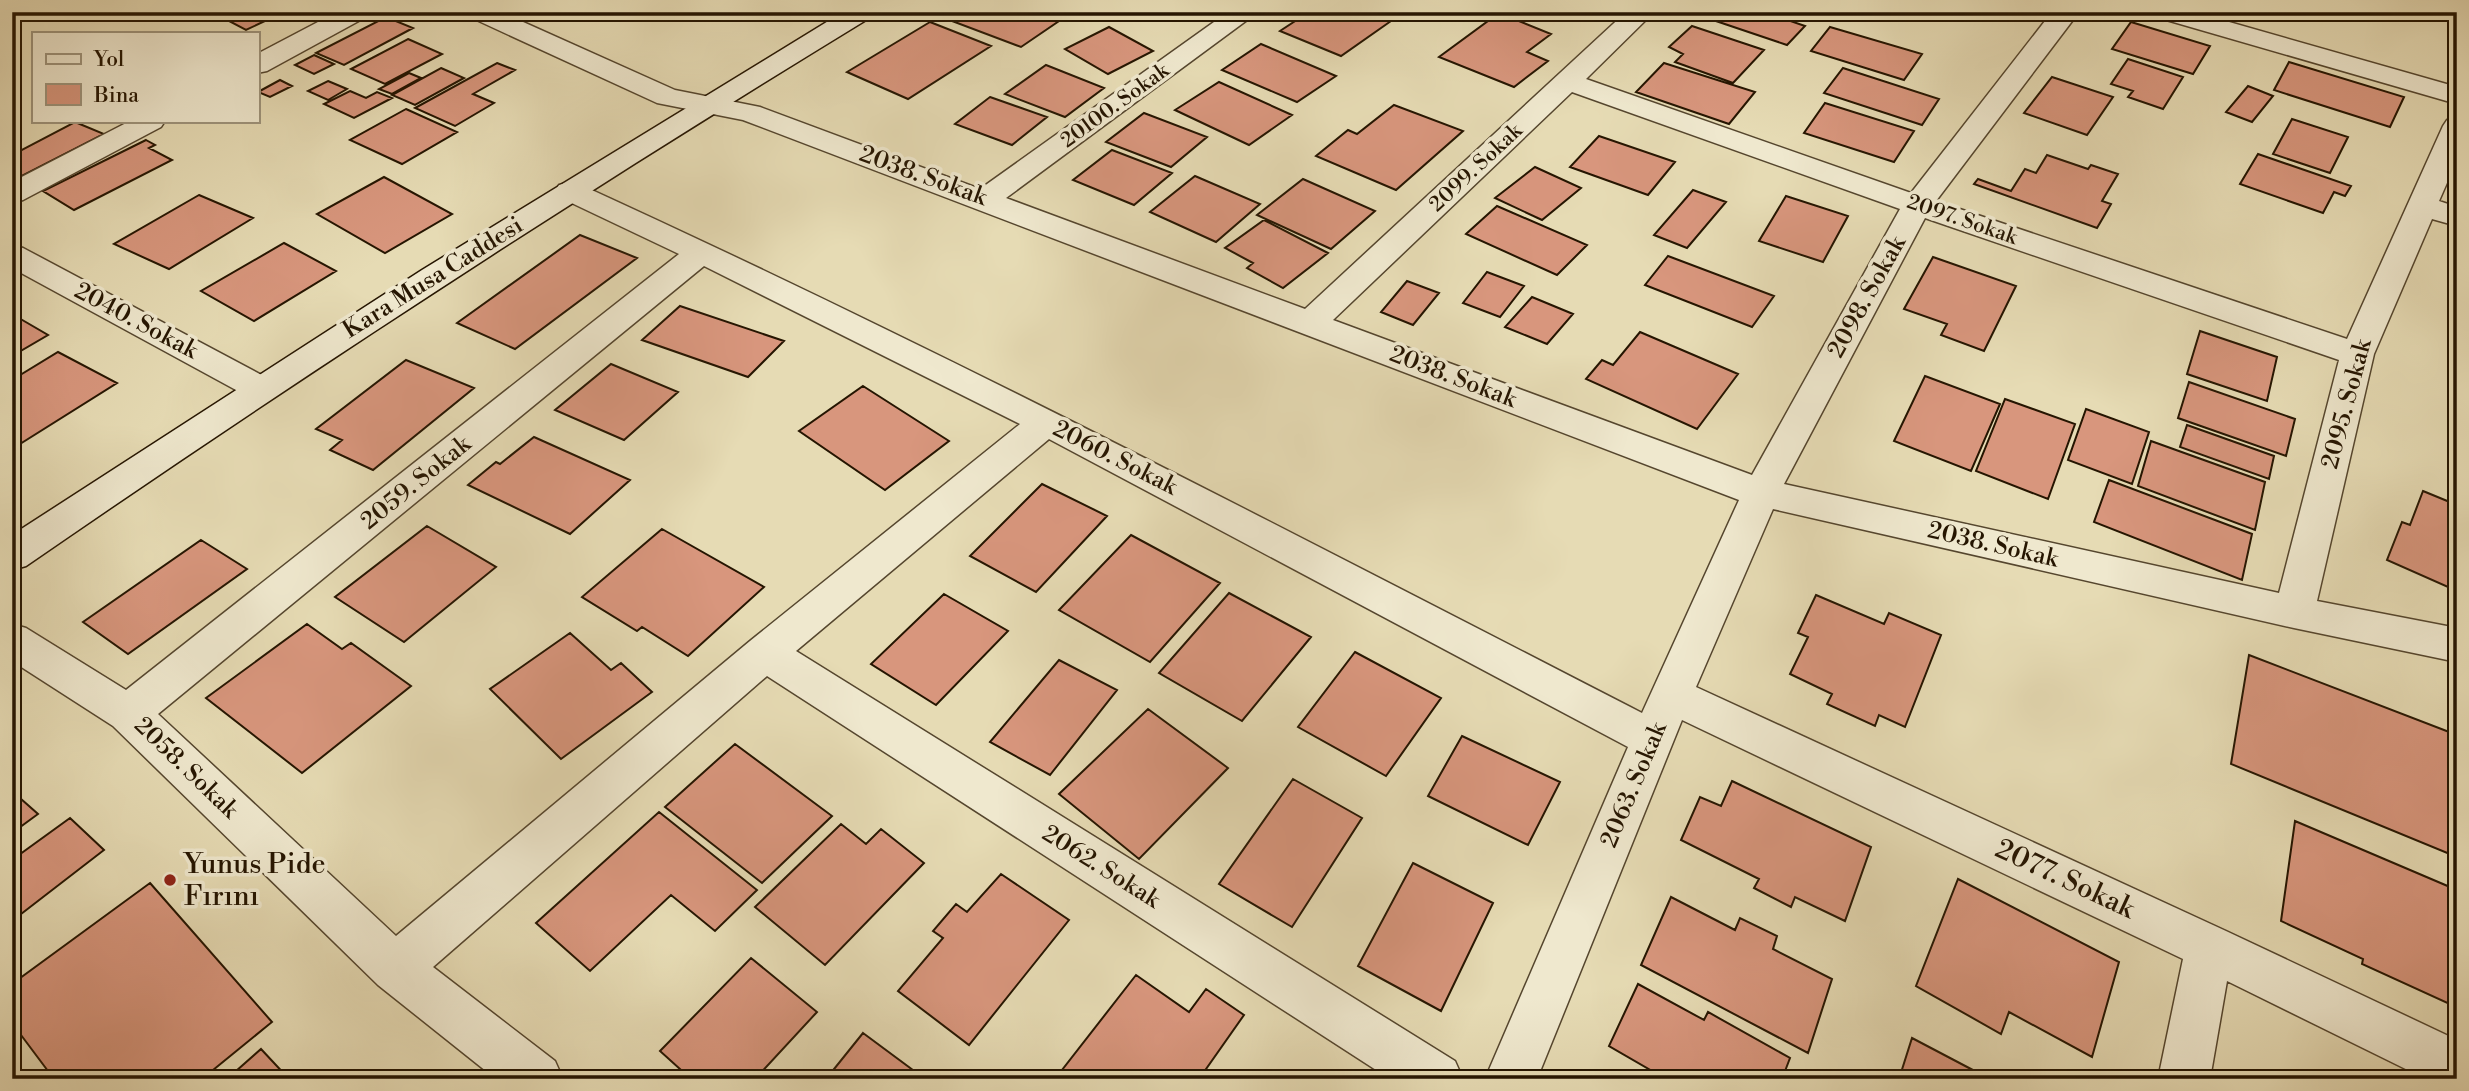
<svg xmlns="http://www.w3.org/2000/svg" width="2469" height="1091" viewBox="0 0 2469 1091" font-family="'Libre Bodoni',serif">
	<rect width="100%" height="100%" fill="#e6dbb4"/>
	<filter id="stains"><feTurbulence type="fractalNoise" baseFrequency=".00286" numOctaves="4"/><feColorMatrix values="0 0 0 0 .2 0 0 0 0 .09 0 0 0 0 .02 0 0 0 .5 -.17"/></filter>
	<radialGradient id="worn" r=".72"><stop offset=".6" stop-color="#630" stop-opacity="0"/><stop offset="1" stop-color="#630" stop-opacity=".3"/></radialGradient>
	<!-- building -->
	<path fill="#d8967d" stroke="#251501" stroke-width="2" d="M212 12H284L246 30Z
		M772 12H806L792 20Z
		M966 12H1044L1062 19 1021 47 952 21Z
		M1309 12H1397L1401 14 1341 56 1280 31Z
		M1713 12H1764L1805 26 1787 45 1707 18Z
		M1499 13 1551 34 1527 52 1548 61 1514 87 1439 57Z
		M386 17 413 28 344 65 316 53Z
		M930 22 991 46 908 99 847 72Z
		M2131 22 2210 46 2193 74 2112 49Z
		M1692 26 1764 50 1733 83 1675 62 1683 54 1669 47Z
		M1109 27 1153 51 1108 74 1065 49Z
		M1830 27 1922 54 1904 80 1811 51Z
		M408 39 442 54 385 84 351 69Z
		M1261 44 1336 76 1297 102 1222 70Z
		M314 55 334 64 314 74 295 65Z
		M2128 59 2183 77 2163 109 2128 97 2133 91 2111 84Z
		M2289 62 2404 97 2390 127 2274 90Z
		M497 63 515 70 473 94 494 103 455 126 415 108Z
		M1664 63 1755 92 1729 124 1636 92Z
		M1046 65 1104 88 1065 117 1005 94Z
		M441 68 464 78 415 105 392 95Z
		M1843 68 1939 99 1922 125 1824 93Z
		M409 73 421 78 392 94 379 89Z
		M2052 77 2113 97 2087 135 2024 113Z
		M280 80 292 86 270 97 258 92Z
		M328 81 347 89 328 100 308 91Z
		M1219 82 1292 115 1249 145 1175 110Z
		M2248 86 2273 96 2252 122 2226 112Z
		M350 91 366 98 377 92 392 98 354 118 324 104Z
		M990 97 1047 117 1012 145 955 124Z
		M1825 103 1914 131 1894 162 1804 133Z
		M1394 105 1463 131 1396 190 1316 156 1348 130 1357 134Z
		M406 109 457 132 402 164 350 140Z
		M1144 113 1207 137 1171 167 1106 142Z
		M2292 119 2348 137 2330 173 2273 154Z
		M75 122 104 134 12 181V155Z
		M1599 136 1675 162 1648 195 1570 167Z
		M146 140 155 145 149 148 172 160 74 210 43 191Z
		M1112 150 1172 173 1134 205 1073 180Z
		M2258 154 2351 186 2345 196 2334 192 2323 213 2240 184Z
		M2047 155 2088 169 2091 165 2118 174 2102 201 2111 204 2097 228 1974 184 1978 179 2011 191 2025 169 2036 173Z
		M1535 167 1581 188 1542 220 1495 198Z
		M1195 176 1260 204 1216 242 1150 212Z
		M384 177 452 214 385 253 317 214Z
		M1303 179 1375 211 1331 249 1257 215Z
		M1693 190 1726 202 1687 248 1654 235Z
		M199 195 253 218 169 269 114 244Z
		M1786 196 1848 216 1823 262 1759 241Z
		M1497 206 1587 245 1557 275 1466 234Z
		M1264 220 1328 253 1283 288 1247 268 1253 263 1225 248Z
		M580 235 637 258 515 349 457 323Z
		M284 243 336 271 254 321 201 291Z
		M1668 256 1774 296 1752 327 1645 285Z
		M1933 257 2016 286 1984 351 1941 335 1947 324 1904 309Z
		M1487 272 1524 286 1500 317 1463 303Z
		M1407 281 1439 293 1413 325 1381 312Z
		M1532 297 1573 314 1547 344 1505 327Z
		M680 306 784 341 748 377 642 340Z
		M12 314 48 335 12 356Z
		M2200 331 2277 357 2267 401 2187 374Z
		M1640 332 1738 374 1697 429 1586 379 1602 360 1613 365Z
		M58 352 117 383 12 449V380Z
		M406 360 474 388 373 470 330 450 342 440 316 429Z
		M611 364 678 392 624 440 555 410Z
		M1925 376 2000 404 1971 471 1894 441Z
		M2189 382 2295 419 2286 456 2178 418Z
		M863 386 949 441 885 490 799 431Z
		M2005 399 2075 424 2048 499 1976 471Z
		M2086 409 2149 432 2132 484 2068 460Z
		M2187 425 2274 456 2269 479 2180 447Z
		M534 437 630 480 570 534 468 485 496 462 500 464Z
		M2151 441 2265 482 2255 530 2138 486Z
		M2109 480 2252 534 2242 580 2094 522Z
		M1042 484 1107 516 1036 592 970 556Z
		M2423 491 2457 505V591L2387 560 2402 522 2410 525Z
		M427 526 496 567 404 642 335 597Z
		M662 529 764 587 688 656 642 627 637 631 582 597Z
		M1131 535 1220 583 1150 662 1059 610Z
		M201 540 247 569 128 654 83 622Z
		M1229 593 1311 637 1242 721 1159 673Z
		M944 594 1008 631 936 705 871 664Z
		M1816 595 1884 624 1889 613 1941 635 1905 727 1879 715 1875 726 1827 704 1832 694 1790 674 1808 637 1798 633Z
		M307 624 342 649 351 643 411 686 302 773 206 698Z
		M570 633 611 670 621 663 652 692 561 759 490 689Z
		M1355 652 1441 698 1386 776 1298 727Z
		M2249 655 2457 735V857L2231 764Z
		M1059 660 1117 690 1050 775 990 742Z
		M1148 709 1228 768 1139 859 1059 794Z
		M1462 736 1560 782 1528 845 1428 796Z
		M735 744 832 816 762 883 665 807Z
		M1293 779 1362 818 1292 927 1219 884Z
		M1732 781 1871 847 1845 921 1795 897 1791 907 1754 888 1759 879 1681 840 1700 797 1721 806Z
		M12 791 38 814 12 833Z
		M659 812 757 890 715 931 671 895 590 971 536 923Z
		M70 818 104 850 12 921V860Z
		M2295 821 2457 890 2454 1006 2362 964 2363 959 2281 921Z
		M841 824 866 844 881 829 924 863 825 965 755 907Z
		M1413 863 1493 903 1441 1011 1358 966Z
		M1001 874 1069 920 969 1045 898 991 943 938 933 931 956 904 967 912Z
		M1958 879 2119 962 2092 1057 2009 1012 2001 1034 1916 986Z
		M150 883 272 1022 202 1079H54L12 1023V984Z
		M1671 897 1735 930 1740 918 1777 936 1773 949 1832 979 1808 1053 1641 965Z
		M751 958 817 1012 755 1079H691L660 1051Z
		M1136 975 1189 1012 1206 989 1244 1015 1199 1079H1055Z
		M1638 984 1704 1020 1708 1012 1790 1058 1782 1079H1666L1609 1046Z
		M863 1033 925 1079H826Z
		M1912 1038 1990 1079H1899Z
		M261 1049 289 1079H227Z"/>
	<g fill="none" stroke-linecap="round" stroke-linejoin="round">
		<defs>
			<path id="street" d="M337 12H370L366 17 267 71 257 73V54Z
				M466 12H501L675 90 760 107 980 189 1228 12H1258L1006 198 1305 309 1626 12H1654L1586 79 1911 193 2052 12H2079L1936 201 2347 339 2443 126 2447 120 2457 118V160L2439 201 2457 207V226L2432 219 2374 354 2317 601 2457 628V662L2294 628 1773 509 1696 687 2226 931 2457 1040V1079H2426L2227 981 2210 1079H2158L2183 959 1682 720 1537 1079H1485L1628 747 1049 439 796 651 1455 1061 1463 1079H1390L767 676 433 967 555 1061 563 1079H496L378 985 113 726 12 661V624L26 628 126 690 679 254 559 197 555 191 559 185 570 182 581 185C940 349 1290 532 1642 713L1739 500 743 120 657 103 470 17ZM1572 92 1900 209 1752 475 1333 320ZM1925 218 2339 360 2279 593 1784 484ZM704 266 1020 424 750 641 396 936 158 714Z
				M2152 12H2194L2457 87V104L2156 17Z
				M130 121H165L161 127 23 200 12 203V182Z
				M12 245 23 248 271 380 276 388 271 396 259 400 247 396 12 268Z"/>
			<path id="secondary" d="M843 12H875L871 17C584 192 303 375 26 566L12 570V535L422 270Z"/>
		</defs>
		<!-- street casing -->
		<use href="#street" stroke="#55462e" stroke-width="3"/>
		<!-- secondary casing -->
		<use href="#secondary" stroke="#251501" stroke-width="3"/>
		<!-- street -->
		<use href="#street" fill="#efe8ce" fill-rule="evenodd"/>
		<!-- secondary -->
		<use href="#secondary" fill="#efe8ce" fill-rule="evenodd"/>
	</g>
	<!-- markers -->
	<circle fill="#8f2418" stroke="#efe8ce" stroke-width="2.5" cx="170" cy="880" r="7"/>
	<g text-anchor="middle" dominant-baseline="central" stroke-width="7" stroke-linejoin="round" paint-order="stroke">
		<!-- far-street labels -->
		<g font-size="21" fill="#251501" stroke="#efe8ce">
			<text transform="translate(1115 106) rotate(-36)">20100. Sokak</text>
			<text transform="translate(1476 168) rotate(-43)">2099. Sokak</text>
			<text transform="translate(1962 220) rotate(19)">2097. Sokak</text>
		</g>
		<!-- street labels -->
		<g font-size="24" fill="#251501" stroke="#efe8ce">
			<text transform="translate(923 176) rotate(20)">2038. Sokak</text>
			<text transform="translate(433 278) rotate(-32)">Kara Musa Caddesi</text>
			<text transform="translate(1867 297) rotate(-61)">2098. Sokak</text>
			<text transform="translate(136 321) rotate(28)">2040. Sokak</text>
			<text transform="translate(1453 377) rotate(21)">2038. Sokak</text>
			<text transform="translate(2347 404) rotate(-75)">2095. Sokak</text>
			<text transform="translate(1115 458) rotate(27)">2060. Sokak</text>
			<text transform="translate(416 483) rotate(-39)">2059. Sokak</text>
			<text transform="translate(1993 545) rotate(13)">2038. Sokak</text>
			<text transform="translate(186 768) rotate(44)">2058. Sokak</text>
			<text transform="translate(1634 785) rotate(-67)">2063. Sokak</text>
			<text transform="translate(1101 867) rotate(32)">2062. Sokak</text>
		</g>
		<!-- near-poi labels -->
		<g font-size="28" fill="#251501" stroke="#efe8ce" text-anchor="start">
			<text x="184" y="864">Yunus Pide<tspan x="184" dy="32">Fırını</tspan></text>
		</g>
		<!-- near-street labels -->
		<g font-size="28" fill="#251501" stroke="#efe8ce">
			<text transform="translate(2065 879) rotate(25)">2077. Sokak</text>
		</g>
	</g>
	<!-- margin -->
	<rect width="2469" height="1091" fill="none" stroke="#e6dbb4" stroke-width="42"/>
	<rect x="14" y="14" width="2441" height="1063" fill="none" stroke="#251501" stroke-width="3.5"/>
	<rect x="21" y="21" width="2427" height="1049" fill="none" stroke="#251501" stroke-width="2"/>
	<!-- legend -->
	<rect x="32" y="32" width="228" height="91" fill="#efe8ce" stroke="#9e947c" stroke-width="2"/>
	<rect x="46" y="54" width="35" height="10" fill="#efe8ce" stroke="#9e947c" stroke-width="2"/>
	<text x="94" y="66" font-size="21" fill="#251501">Yol</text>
	<rect x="46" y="84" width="35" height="21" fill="#d8967d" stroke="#9e947c" stroke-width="2"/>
	<text x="94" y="102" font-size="21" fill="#251501">Bina</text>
	<rect width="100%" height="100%" filter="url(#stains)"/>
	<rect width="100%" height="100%" fill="url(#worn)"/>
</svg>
